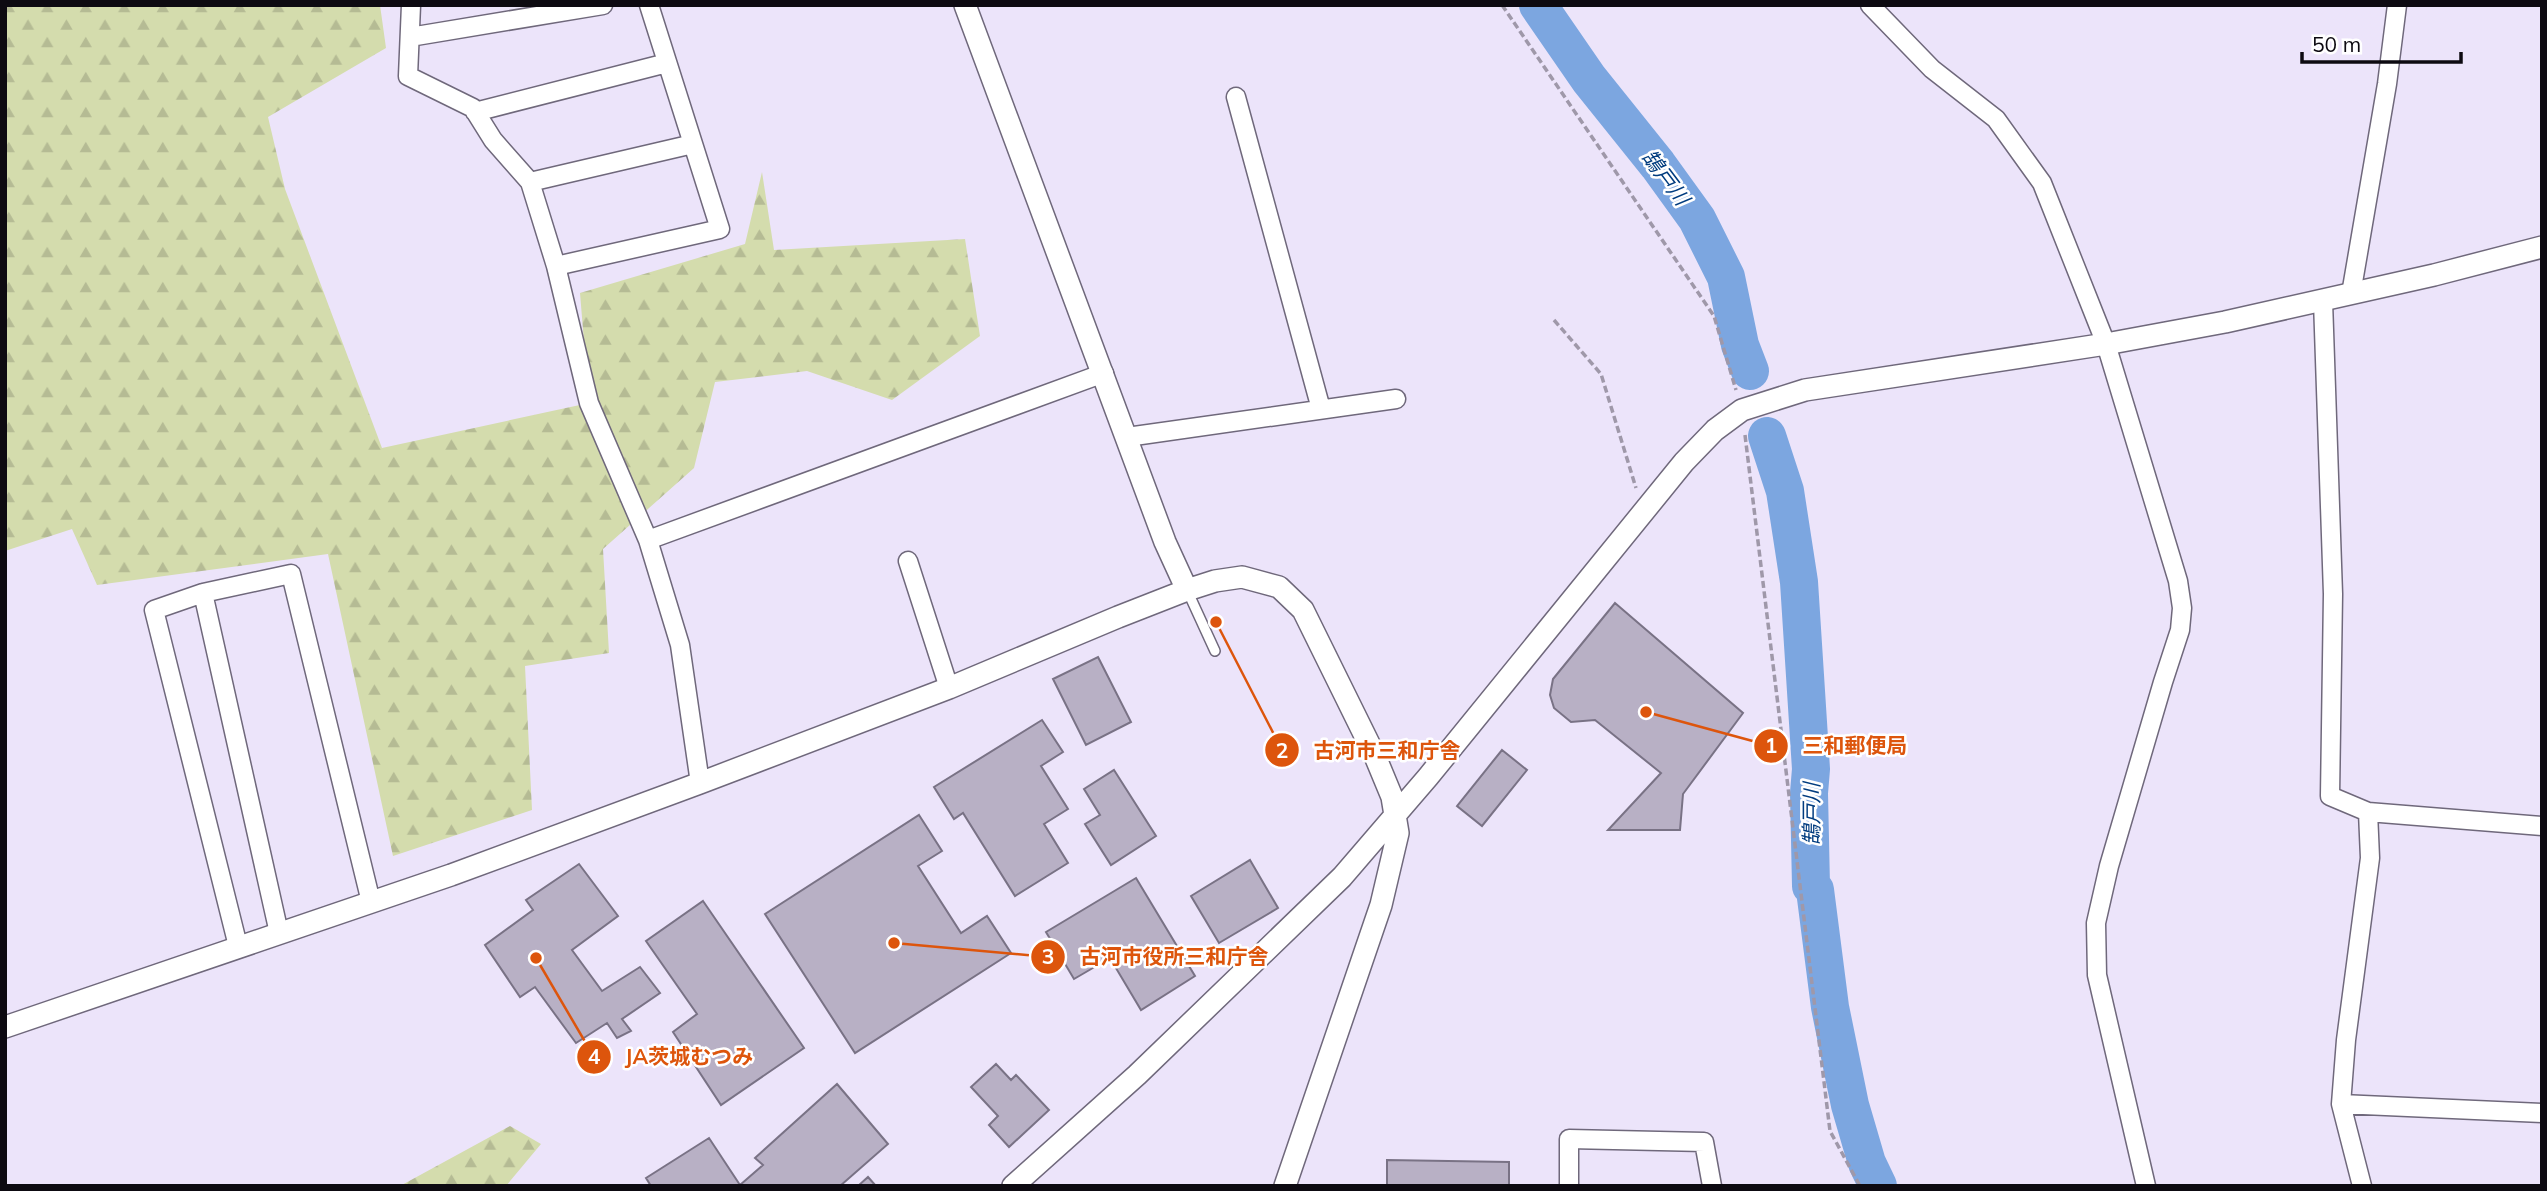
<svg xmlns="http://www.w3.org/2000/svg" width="2547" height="1191" viewBox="0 0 2547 1191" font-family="Mulish,'Noto Sans JP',sans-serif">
	<defs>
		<pattern id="forest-firs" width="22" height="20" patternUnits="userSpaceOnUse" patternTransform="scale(1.75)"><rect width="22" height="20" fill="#d4dcad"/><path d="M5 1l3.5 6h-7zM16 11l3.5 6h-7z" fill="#b5bb94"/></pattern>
	</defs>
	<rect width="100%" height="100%" fill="#ece4fa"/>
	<!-- forest -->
	<path fill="url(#forest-firs)" d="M5 5H380L386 48 268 117 285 189 382 448 589 403 580 293 745 244 762 172 774 250 965 239 980 336 892 400 807 371 715 382 694 468 603 549 609 653 525 666 532 810 393 856 328 554 97 585 72 529 5 551Z
		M510 1126 541 1144 506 1186H400Z"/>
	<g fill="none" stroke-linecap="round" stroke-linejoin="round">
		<!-- river -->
		<path stroke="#7ca6e0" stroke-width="38" d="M1538 5 1589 79 1658 165 1697 219 1726 277 1740 345 1750 371
			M1767 436 1785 491 1799 582 1811 769 1809 793 1811 886 1815 890 1830 1007 1850 1105 1867 1163 1878 1186"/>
	</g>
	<!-- building -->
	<path fill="#b8b0c5" stroke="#797285" stroke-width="2" d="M1615 603 1743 713 1683 794 1680 830H1608L1661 773 1595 720 1571 722 1554 708 1550 695 1553 679Z
		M1098 657 1131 722 1086 745 1053 679Z
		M1042 720 1063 752 1041 766 1068 809 1044 824 1068 863 1015 896 963 813 954 819 934 787Z
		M1502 750 1527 770 1482 826 1457 806Z
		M1114 770 1156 836 1111 865 1085 824 1100 815 1084 789Z
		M919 815 942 851 918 866 961 933 987 916 1011 953 855 1053 765 914Z
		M1250 860 1278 908 1219 943 1191 896Z
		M579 864 618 916 572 950 602 991 640 967 660 993 622 1019 631 1031 617 1038 607 1023 576 1043 535 987 520 997 485 945 533 910 526 900Z
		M1136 878 1195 976 1141 1010 1110 958 1074 979 1046 932Z
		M703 901 804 1048 721 1105 673 1032 697 1014 646 941Z
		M996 1064 1011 1080 1016 1075 1049 1110 1009 1147 989 1125 998 1116 971 1087Z
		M837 1084 888 1144 840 1186H651L646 1178 709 1138 740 1185 763 1165 755 1158Z
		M1387 1160 1509 1162V1186H1387Z
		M868 1177 876 1186H858Z"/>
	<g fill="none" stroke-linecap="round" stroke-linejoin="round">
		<defs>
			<path id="service" d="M1187 590 1215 651"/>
			<path id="minor" d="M411 5 408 76 473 108 493 140 530 182 556 266 720 229 649 5
				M1870 5 1932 69 1996 119 2042 183 2106 344 2178 581 2182 608 2180 630 2163 682 2109 866 2096 923 2097 975 2146 1186
				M410 37 603 5
				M1236 97 1321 409
				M475 112 667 63
				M530 182 693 144
				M556 266 589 403 648 540 680 645 700 783
				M2351 294 2387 84 2397 5
				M2323 301 2333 594 2330 796 2368 812 2542 826
				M1127 437 1396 399
				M648 540 1104 373
				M908 561 949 688
				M203 593 291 574 371 902
				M238 946 154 610 203 593 279 933
				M2341 1104 2542 1113
				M1569 1186V1139L1704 1142 1712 1186
				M2362 1186 2341 1104 2346 1040 2370 858 2368 812"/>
			<path id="tertiary" d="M965 5 1165 542 1187 590
				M5 1027 451 875 700 783 949 688 1118 617 1187 590 1215 581 1242 577 1279 587 1303 610 1375 756 1392 797 1398 833 1381 905 1285 1186
				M1013 1186 1137 1075 1342 877 1428 777 1684 462 1715 430 1742 410 1805 390 2106 344 2225 322 2434 275 2542 247"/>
		</defs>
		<!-- service casing -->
		<use href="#service" stroke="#6f687b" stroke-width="12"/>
		<!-- minor casing -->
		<use href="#minor" stroke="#6f687b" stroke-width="21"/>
		<!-- tertiary casing -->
		<use href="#tertiary" stroke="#6f687b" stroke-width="24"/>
		<!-- path -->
		<path stroke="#9f98a9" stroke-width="3.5" stroke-dasharray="7 3.5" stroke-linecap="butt" d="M1502 5 1714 316 1736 390
			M1554 320 1601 374 1636 488
			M1745 435 1830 1131 1860 1186"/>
		<!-- service -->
		<use href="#service" stroke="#fff" stroke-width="9"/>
		<!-- minor -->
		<use href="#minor" stroke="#fff" stroke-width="18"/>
		<!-- tertiary -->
		<use href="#tertiary" stroke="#fff" stroke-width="21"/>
	</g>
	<g text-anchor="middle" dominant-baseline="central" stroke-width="5" stroke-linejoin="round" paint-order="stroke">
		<!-- water labels -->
		<g font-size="21" font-style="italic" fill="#013c7f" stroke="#fff">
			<text transform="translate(1666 177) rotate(53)">鵠戸川</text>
			<text transform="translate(1811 814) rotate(-90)">鵠戸川</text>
		</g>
	</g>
	<!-- callouts -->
	<path fill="none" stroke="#dd550c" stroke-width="2.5" d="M1646 712L1771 746M1216 622L1282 750M894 943L1048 957M536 958L594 1057"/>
	<g fill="#dd550c" stroke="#fff" stroke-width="2.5">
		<circle cx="1646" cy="712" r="7"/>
		<circle cx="1216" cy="622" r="7"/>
		<circle cx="894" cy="943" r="7"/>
		<circle cx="536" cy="958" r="7"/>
		<circle cx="1771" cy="746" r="18"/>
		<circle cx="1282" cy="750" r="18"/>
		<circle cx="1048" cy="957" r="18"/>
		<circle cx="594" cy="1057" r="18"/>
	</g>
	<g font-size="21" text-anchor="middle" font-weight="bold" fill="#fff">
		<text x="1771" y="753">1</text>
		<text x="1282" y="758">2</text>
		<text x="1048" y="964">3</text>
		<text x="594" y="1064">4</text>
	</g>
	<g font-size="21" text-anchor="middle" font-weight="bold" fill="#dd550c" stroke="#fff" stroke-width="5" stroke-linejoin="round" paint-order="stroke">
		<text x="1855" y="753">三和郵便局</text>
		<text x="1387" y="758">古河市三和庁舎</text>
		<text x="1174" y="964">古河市役所三和庁舎</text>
		<text x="689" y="1064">JA茨城むつみ</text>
	</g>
	<!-- border -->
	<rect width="2547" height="1191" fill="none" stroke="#0d0a11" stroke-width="14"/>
	<!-- scale -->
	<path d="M2302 52v10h159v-10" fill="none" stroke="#0d0a11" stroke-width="3.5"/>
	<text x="2312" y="52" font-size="21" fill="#0d0a11" stroke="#ffffff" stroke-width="5" paint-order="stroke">50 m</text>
</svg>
